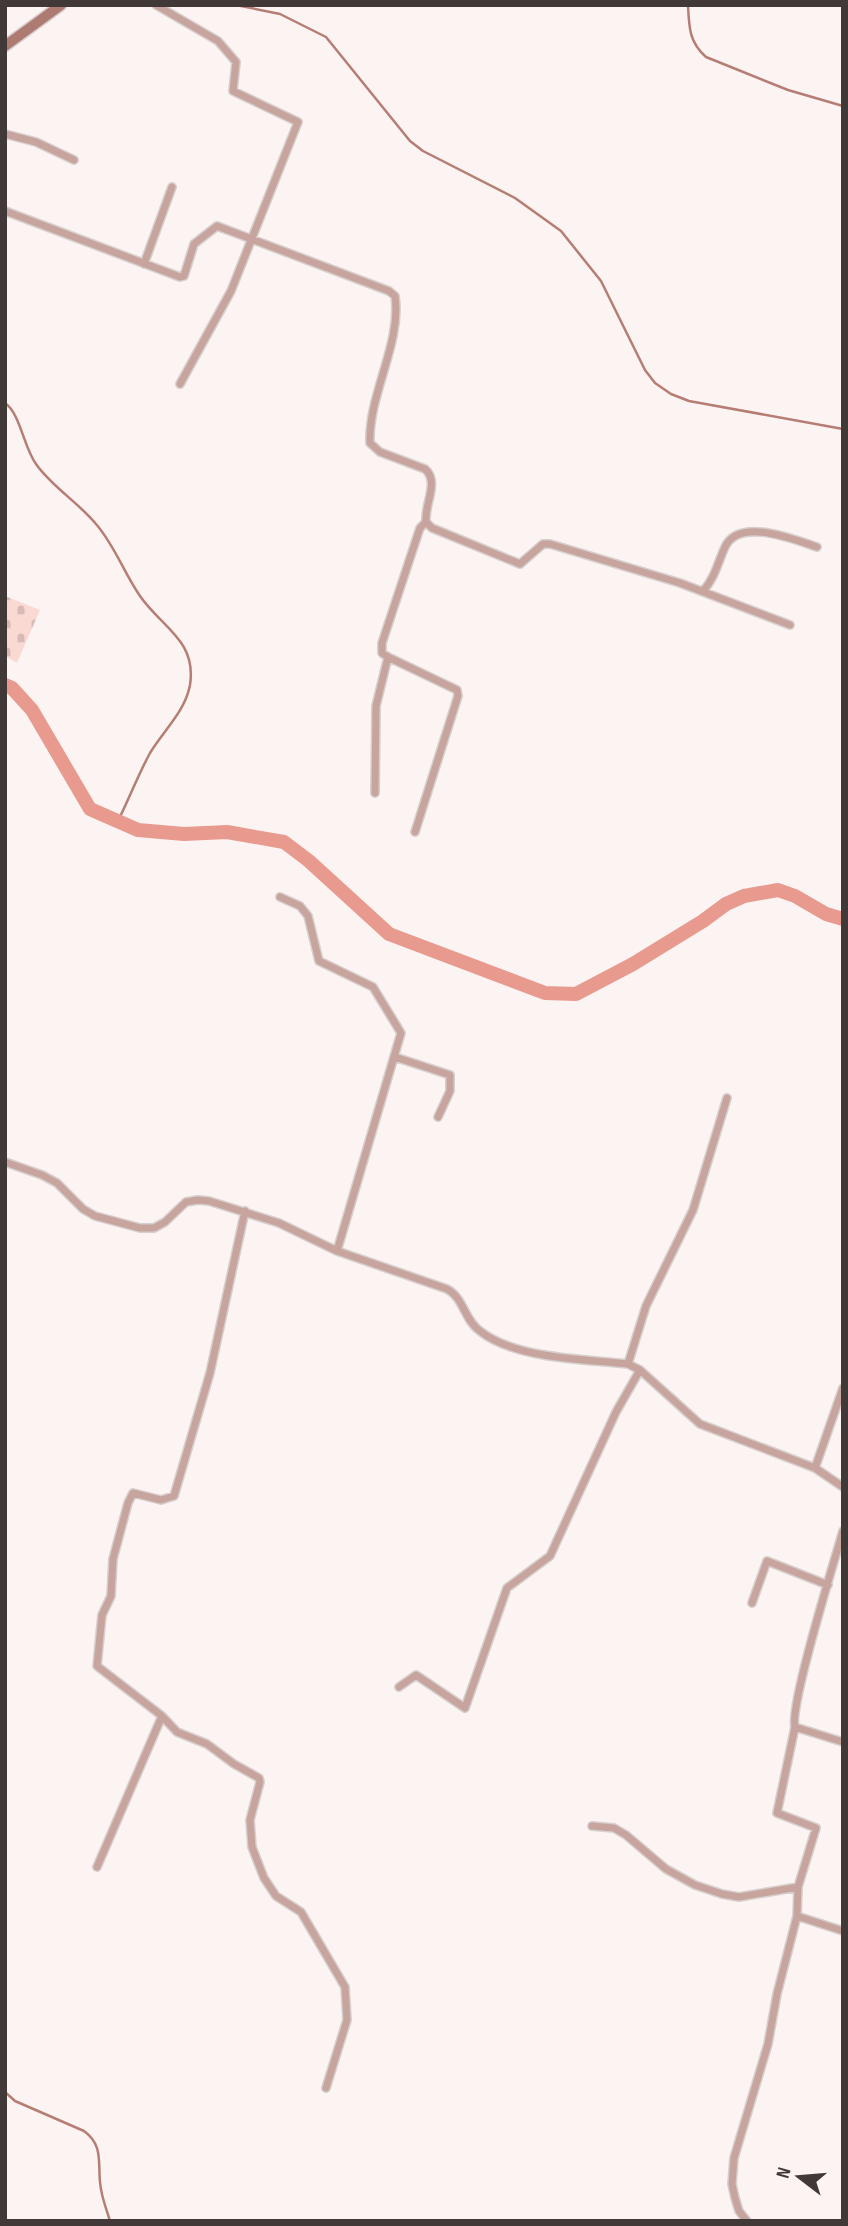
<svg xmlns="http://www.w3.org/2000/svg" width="848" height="2226" viewBox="0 0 848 2226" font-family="'Sofia Sans Condensed',sans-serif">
	<defs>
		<pattern id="cemetery-stones" width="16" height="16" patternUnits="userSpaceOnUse" patternTransform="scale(1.75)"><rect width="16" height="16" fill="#fad9d3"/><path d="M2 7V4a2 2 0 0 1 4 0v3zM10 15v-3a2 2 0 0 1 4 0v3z" fill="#d8bbb6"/></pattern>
	</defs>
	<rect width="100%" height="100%" fill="#fcf4f2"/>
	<!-- cemetery -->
	<path fill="url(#cemetery-stones)" d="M5 596 40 610 17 663 5 656Z"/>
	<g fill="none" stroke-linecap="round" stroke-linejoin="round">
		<!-- stream -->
		<path stroke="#b67d74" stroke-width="2.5" d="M236 5 280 14 326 37 410 141 423 151 515 198 561 231 601 281 645 370 655 383 671 394 689 401 843 429
			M688 5C689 27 689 42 706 57L788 90 843 106
			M5 403C20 413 24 448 36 464 52 487 78 502 96 524 115 546 124 573 140 596 161 627 197 640 190 685 185 712 163 731 150 753 138 775 129 799 118 821
			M5 2092 15 2101 84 2131C103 2145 98 2161 100 2182 101 2196 106 2208 110 2221"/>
		<!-- river -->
		<path stroke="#e89a8e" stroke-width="14" d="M5 685 12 688 32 710 90 809 138 830 184 834 227 832 284 842 309 861 389 934 545 993 576 994 633 964 703 921 726 904 744 896 778 890 795 896 826 914 843 919"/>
		<defs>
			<path id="minor" d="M156 5 218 41 236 62 233 91 298 122 231 291 180 384
				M5 134 36 142 74 160
				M5 211 180 277 184 276 194 244 217 226 389 291 395 296C402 343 368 395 370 443L380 452 425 469C440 482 424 504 426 522L432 528 520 564 543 544H550L680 583 790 625
				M144 264 172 187
				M703 591C715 578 718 562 725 547 739 517 793 539 817 547
				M375 793 376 706 388 657
				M415 832 458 696 457 690 388 657 382 653V643L420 528 426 522
				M280 897 300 906 308 916 319 961 373 987 401 1033 337 1251
				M395 1057 450 1075V1091L438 1117
				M5 1162 42 1175 57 1183 83 1209 95 1216 140 1228H154L165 1222 186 1202 198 1200 209 1201 279 1223 337 1251 447 1289C464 1298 464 1320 480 1331 515 1359 584 1359 628 1364L640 1370 700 1424 815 1468 843 1487
				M245 1211 210 1373 174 1496 161 1500 133 1493 128 1503 113 1559 111 1596 102 1615 97 1666 162 1716 177 1732 207 1744 234 1764 259 1778 260 1782 250 1820 252 1847 264 1878 276 1896 301 1912 345 1987 347 2020 326 2088
				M628 1364 646 1306 693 1210 727 1098
				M815 1468 843 1388
				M752 1603 767 1561 828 1585
				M399 1687 416 1675 465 1708 507 1588 550 1556 616 1412 640 1370
				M795 1727 843 1742
				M592 1826 614 1828 626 1835 666 1869 695 1885 722 1894 739 1897 798 1887
				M97 1867 162 1716
				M797 1916 843 1931
				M747 2221 739 2211 735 2198 732 2184 734 2158 768 2044 777 1994 797 1916 798 1887 816 1828 777 1813 795 1727C789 1707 834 1562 843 1531"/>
			<path id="secondary" d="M5 46 61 5"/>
		</defs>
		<!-- minor casing -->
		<use href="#minor" stroke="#d7cfcd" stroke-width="10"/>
		<!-- secondary casing -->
		<use href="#secondary" stroke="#d7cfcd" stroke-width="13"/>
		<!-- minor -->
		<use href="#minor" stroke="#c7a49d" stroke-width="7"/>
		<!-- secondary -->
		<use href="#secondary" stroke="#ae7b73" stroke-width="10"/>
	</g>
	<!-- border -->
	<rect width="848" height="2226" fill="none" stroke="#413937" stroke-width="14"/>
	<!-- north arrow -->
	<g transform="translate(799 2177) rotate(286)" stroke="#fcf4f2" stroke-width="5" paint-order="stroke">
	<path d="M0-5L12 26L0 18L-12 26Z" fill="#413937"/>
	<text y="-10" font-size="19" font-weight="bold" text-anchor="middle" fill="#413937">N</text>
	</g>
</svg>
